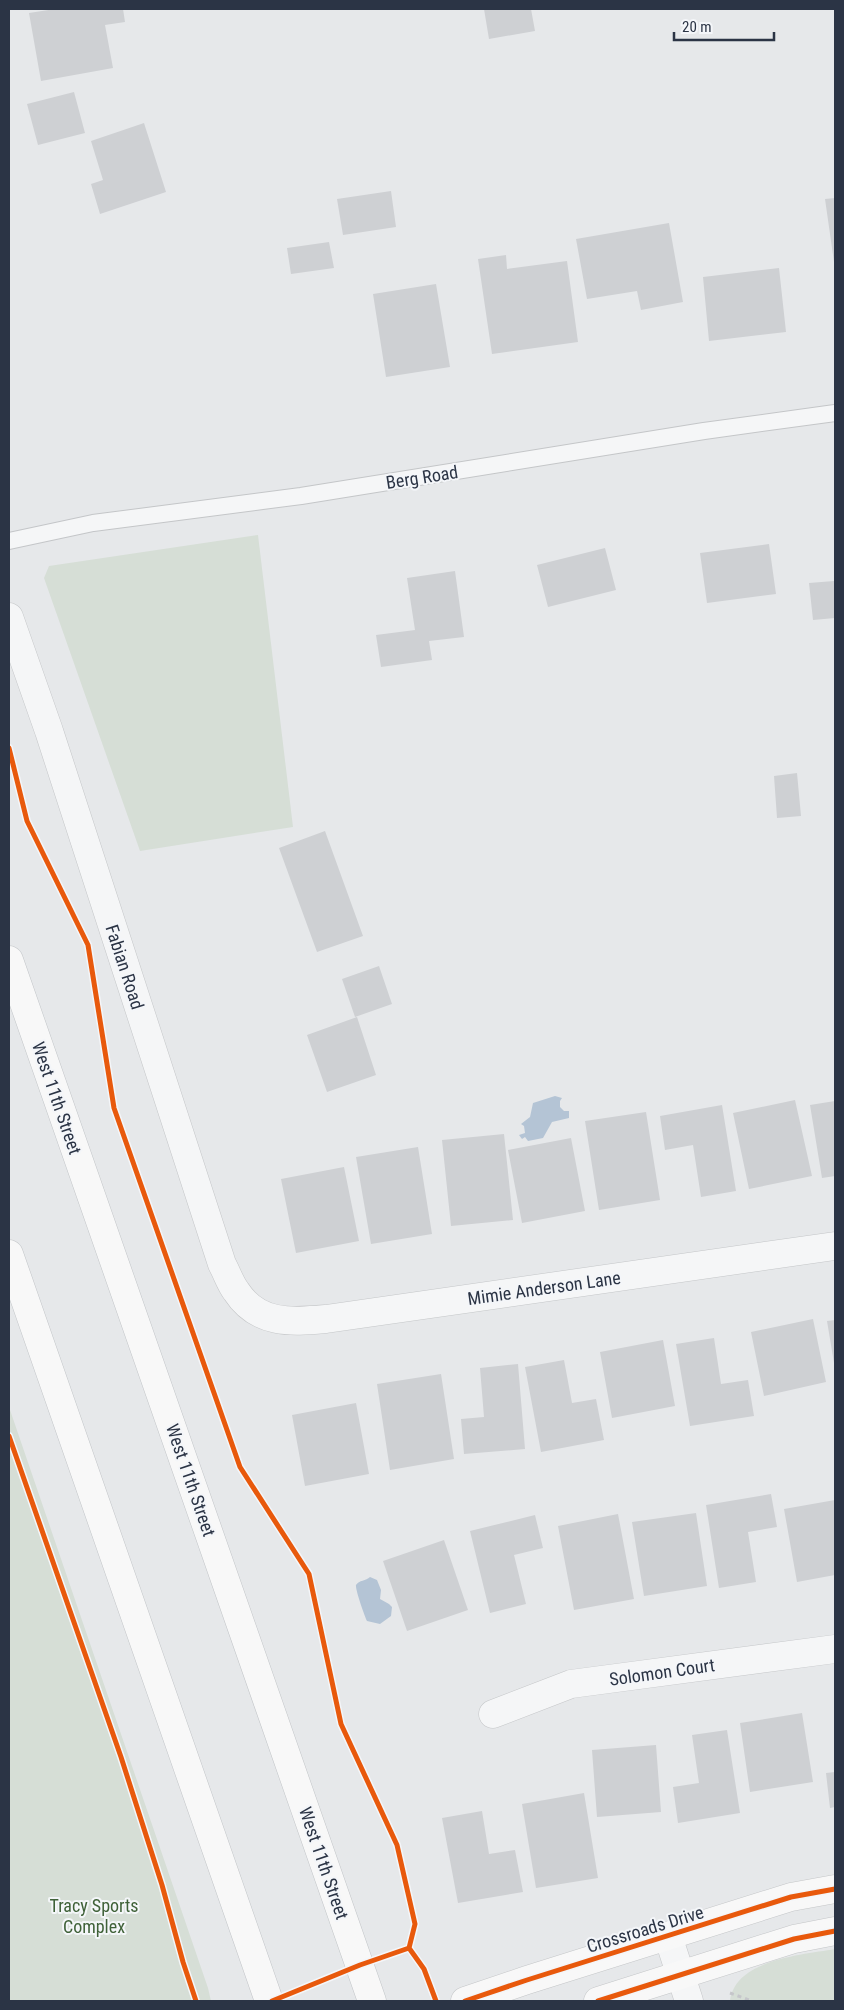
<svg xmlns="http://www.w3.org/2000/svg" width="844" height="2010" viewBox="0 0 844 2010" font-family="'Roboto Condensed',sans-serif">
	<rect width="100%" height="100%" fill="#e6e8ea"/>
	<!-- green -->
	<path fill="#d6ded6" d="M258 535 293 827 140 851 44 578 49 566Z
		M9 1407 208 1988 211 2001H9Z
		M835 1949V2001H730C735 1959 802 1955 835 1949Z"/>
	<!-- water -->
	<path fill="#b4c4d5" d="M555 1096 562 1098 560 1101V1107L564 1111H569V1118L552 1122 543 1138 528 1141 525 1137 522 1139 519 1135 525 1133 524 1126 521 1124 530 1117 533 1103Z
		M370 1577 377 1580 381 1590 380 1599 389 1604 392 1607 391 1616 380 1624 367 1621C365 1617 355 1589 356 1585 359 1580 366 1581 370 1577Z"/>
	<!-- building -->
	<path fill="#ced0d3" d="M55 9H123L125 22 105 25 113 68 41 81 29 13Z
		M484 9H531L535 31 489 39Z
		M74 92 85 133 38 145 27 104Z
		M144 123 166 192 100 214 91 184 103 180 91 141Z
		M391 191 396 227 343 235 337 199Z
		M835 198V262H834L825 199Z
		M669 223 683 302 641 310 637 291 587 299 576 239Z
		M329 242 334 268 291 274 287 248Z
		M506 255 507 269 567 261 578 342 492 354 478 259Z
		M779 268 786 332 709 341 703 277Z
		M436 284 450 367 386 377 373 294Z
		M769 544 776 594 707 603 700 553Z
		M605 548 616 590 548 607 537 565Z
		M455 571 464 637 429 641 432 660 381 667 376 635 415 630 407 578Z
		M834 581 835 618 813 620 809 583Z
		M797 773 801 816 777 818 774 776Z
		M325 831 363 936 317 952 279 848Z
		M379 966 392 1004 355 1017 342 979Z
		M357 1017 376 1075 327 1092 307 1035Z
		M795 1100 812 1176 749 1189 733 1113Z
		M835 1101V1176L822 1178 810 1105Z
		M722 1105 736 1191 701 1197 693 1145 665 1150 660 1116Z
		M646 1112 660 1200 599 1210 585 1121Z
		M504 1134 513 1220 451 1226 442 1140Z
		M571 1138 585 1211 522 1223 508 1150Z
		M418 1147 432 1234 371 1244 356 1157Z
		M344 1167 359 1241 296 1253 281 1179Z
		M813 1319 826 1382 764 1396 751 1332Z
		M835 1320V1363H834L827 1321Z
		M714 1338 721 1384 748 1380 754 1416 690 1426 676 1344Z
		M663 1340 675 1406 612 1418 600 1352Z
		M564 1360 572 1403 596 1399 604 1440 541 1452 525 1367Z
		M518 1364 525 1449 464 1454 461 1419 484 1417 480 1368Z
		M441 1374 454 1459 390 1470 377 1384Z
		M356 1403 369 1474 305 1486 292 1415Z
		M771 1494 777 1527 748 1532 756 1582 719 1588 706 1505Z
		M835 1500V1575L797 1582 784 1509Z
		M696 1513 707 1586 644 1596 632 1522Z
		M618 1514 634 1599 574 1610 558 1526Z
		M535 1515 543 1548 514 1555 526 1604 490 1613 470 1531Z
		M444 1540 468 1610 407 1631 383 1561Z
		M802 1713 813 1782 750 1792 740 1723Z
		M727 1730 740 1813 678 1823 673 1787 699 1783 692 1735Z
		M656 1745 661 1812 597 1817 592 1750Z
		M835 1772V1807L830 1808 826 1773Z
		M584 1793 598 1878 536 1888 522 1804Z
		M482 1811 489 1854 515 1850 523 1892 458 1903 442 1818Z"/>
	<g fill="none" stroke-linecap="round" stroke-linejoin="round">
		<defs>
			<path id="lane" d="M9 541 93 523 301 496 704 431 835 413"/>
			<path id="street" d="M9 617 49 731 222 1264C227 1273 230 1283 236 1291 258 1325 291 1322 326 1319L835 1246
				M493 1714 571 1684 835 1649
				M668 1936 689 2001"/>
			<path id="secondary" d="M465 2001 527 1980 791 1897 835 1889
				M598 2001 794 1939 835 1931"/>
			<path id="primary" d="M9 960 372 2001
				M9 1254 269 2001"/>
		</defs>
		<!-- lane casing -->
		<use href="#lane" stroke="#c4c6c8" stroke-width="18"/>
		<!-- street casing -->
		<use href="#street" stroke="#c4c6c8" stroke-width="29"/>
		<!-- secondary casing -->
		<use href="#secondary" stroke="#c4c6c8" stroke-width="29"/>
		<!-- primary casing -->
		<use href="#primary" stroke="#c2c5c8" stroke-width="29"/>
		<!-- path -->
		<path stroke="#c5c6ca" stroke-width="3" stroke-dasharray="4 4" stroke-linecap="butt" d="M730 1993 752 2001"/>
		<!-- lane -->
		<use href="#lane" stroke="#f5f6f7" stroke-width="16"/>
		<!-- street -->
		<use href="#street" stroke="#f5f6f7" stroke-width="28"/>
		<!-- secondary -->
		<use href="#secondary" stroke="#f8f8f8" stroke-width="28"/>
		<!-- primary -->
		<use href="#primary" stroke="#f8f8f8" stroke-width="28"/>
		<defs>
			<path id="cycleway" d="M9 748 27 821 88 945 114 1108 240 1467 309 1574 341 1724 397 1845 415 1924 409 1948 424 1969 436 2001
				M9 1436 121 1757 162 1885 183 1962 196 2001
				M272 2001 360 1965 409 1948
				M465 2001 527 1980 791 1897 835 1889
				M598 2001 794 1939 835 1931"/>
		</defs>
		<!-- cycleway casing -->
		<use href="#cycleway" stroke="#f4f6f9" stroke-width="8"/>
		<!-- cycleway -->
		<use href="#cycleway" stroke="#e8590c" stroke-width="5"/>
	</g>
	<g text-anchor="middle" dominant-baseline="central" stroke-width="4" stroke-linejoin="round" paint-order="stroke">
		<!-- street labels -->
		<g font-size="18" fill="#2b3445" stroke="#f4f6f9">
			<text transform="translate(422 477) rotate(-9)">Berg Road</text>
			<text transform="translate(125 967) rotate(72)">Fabian Road</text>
			<text transform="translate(57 1098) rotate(71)">West 11th Street</text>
			<text transform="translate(544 1288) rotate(-8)">Mimie Anderson Lane</text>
			<text transform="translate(191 1480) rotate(71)">West 11th Street</text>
			<text transform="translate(662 1672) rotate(-8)">Solomon Court</text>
			<text transform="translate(324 1863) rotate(71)">West 11th Street</text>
			<text transform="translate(645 1929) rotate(-17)">Crossroads Drive</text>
		</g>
		<!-- park labels -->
		<g font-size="18" fill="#3f6138" stroke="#f4f6f9">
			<text x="94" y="1905">Tracy Sports<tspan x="94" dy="21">Complex</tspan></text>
		</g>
	</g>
	<!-- border -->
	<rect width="844" height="2010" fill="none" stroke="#2b3445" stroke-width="20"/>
	<!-- scale -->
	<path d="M674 32v8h100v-8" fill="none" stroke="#2b3445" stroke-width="2.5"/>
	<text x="682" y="32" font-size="15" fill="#2b3445" stroke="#f4f6f9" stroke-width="4" paint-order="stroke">20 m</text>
</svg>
